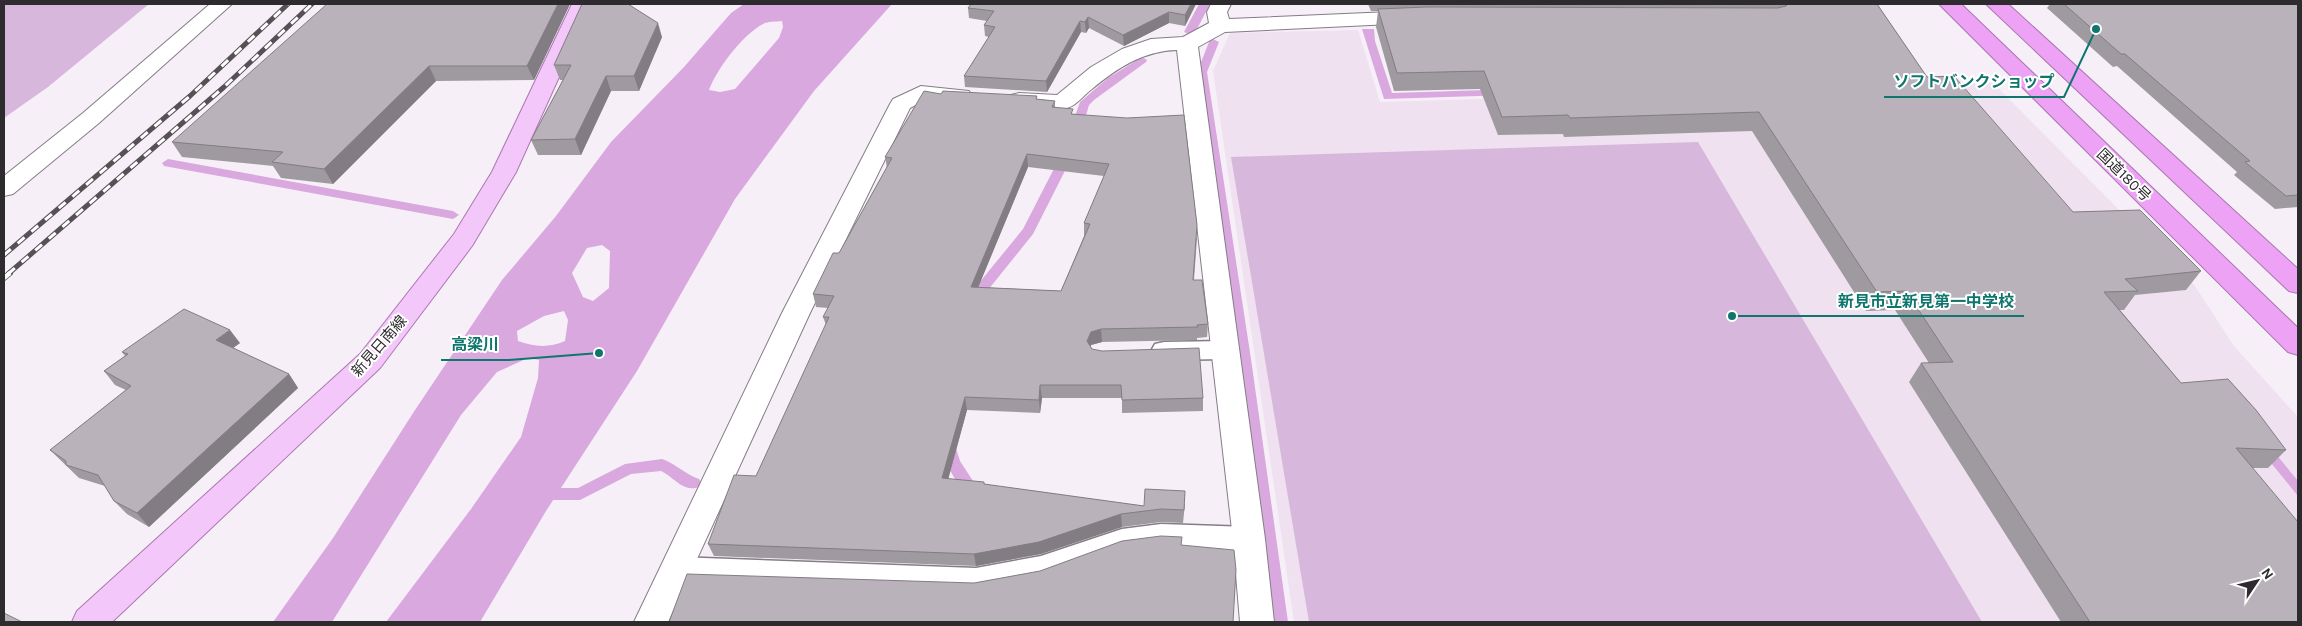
<svg xmlns="http://www.w3.org/2000/svg" width="2302" height="626" viewBox="0 0 2302 626" font-family="Karla,'Noto Sans JP',sans-serif">
	<rect width="100%" height="100%" fill="#f7eff8"/>
	<!-- built -->
	<path fill="#efe1f0" d="M1358 30 1380 102 1993 83 2195 286 2234 346 2298 417V622H1294L1213 71 1230 33Z"/>
	<!-- green -->
	<path fill="#d7b7db" d="M4 4H149L48 87 4 118Z
		M1698 142 1982 622H1309L1231 157Z"/>
	<!-- water -->
	<path fill="#d9a8df" fill-rule="evenodd" d="M744 4H892L814 91 735 199 637 371 546 511 480 622H386L471 509 521 437 538 378 539 360 528 358 497 372 461 415 332 622H273L333 538 415 410 502 280 556 216 611 142 684 67 731 13ZM782 21 783 27 779 38 735 89 720 92 709 90C717 69 742 35 763 24 768 21 776 22 782 21ZM602 245 610 251 609 288 593 301 583 297 572 273 587 248ZM564 311 568 320 565 341C549 348 534 347 518 341L517 331 544 316Z
		M1199 4H1210L1196 31 1219 42 1207 72 1251 359 1288 622H1273L1198 70 1209 42 1184 32Z
		M1362 29H1374L1375 41 1392 93 1895 77 1899 83 1384 99Z
		M2263 453H2275L2298 481V496Z"/>
	<g fill="none" stroke-linecap="round" stroke-linejoin="round">
		<!-- stream -->
		<path fill="#d9a8df" fill-rule="evenodd" d="M1142 57 1147 60 1146 62 1094 100 1089 105 1081 133 1079 136H1071L1069 133 1080 102 1108 78Z
			M1068 149 1074 153 1033 234 976 305H966L964 302 966 299 1023 229 1062 153Z
			M168 159 453 211 459 215 453 219 164 166 162 163Z
			M948 437 953 439 960 461 973 481 985 485 987 489 985 493 979 495 961 489 945 462 940 443 943 439Z
			M662 459C676 464 685 474 699 479L701 483 699 487C683 493 674 477 661 471L631 474 580 500H538L532 498 530 494 532 490 538 488H578L625 464Z"/>
		<defs>
			<path id="lane" d="M1225 341 1234 343 1238 350 1234 357 1225 359 1164 360 1155 358 1151 351 1155 344 1164 342Z
				M1161 524 1249 527 1259 530 1264 539 1259 548 1249 551 1161 548 1122 553 1041 582 976 594 796 589 677 583 666 579 662 570 666 561 677 557 976 568 1041 556 1122 529Z"/>
			<path id="street" d="M210 4H232L99 123 13 194 4 196V176L83 113Z
				M1211 4H1231L1227 12 1229 19 1413 11 1420 13 1424 17 1420 21 1413 23 1225 32 1198 47 1265 539 1274 622H1240L1233 539 1177 50C1143 51 1117 68 1092 89 1085 94 1079 102 1072 106 1062 112 1023 108 1011 105L1008 100 1011 95 1019 93 1057 95 1091 67 1122 49 1151 39 1183 37 1209 23 1207 12Z
				M921 86 969 91 972 96 969 101 961 103 925 100 910 108 810 313 668 622H634L782 313 890 104 893 99Z"/>
			<path id="primary" d="M572 4H592L516 172 472 246 380 368 112 622H72L77 611 360 354 454 234 492 172Z"/>
			<path id="highway" d="M1939 4H1961L2298 328V355L2288 352Z
				M1986 4H2008L2298 269V293L2289 291Z"/>
		</defs>
		<!-- lane casing -->
		<use href="#lane" stroke="#847d85" stroke-width="3"/>
		<!-- street casing -->
		<use href="#street" stroke="#847d85" stroke-width="2"/>
		<!-- primary casing -->
		<use href="#primary" stroke="#aa78b0" stroke-width="2"/>
		<!-- highway casing -->
		<use href="#highway" stroke="#aa78b0" stroke-width="2"/>
		<!-- lane -->
		<use href="#lane" fill="#fff" fill-rule="evenodd"/>
		<!-- street -->
		<use href="#street" fill="#fff" fill-rule="evenodd"/>
		<!-- primary -->
		<use href="#primary" fill="#f4c7fa" fill-rule="evenodd"/>
		<!-- highway -->
		<use href="#highway" fill="#eda2f6" fill-rule="evenodd"/>
		<defs>
			<path id="rail-far1" d="M4 255 190 96 288 4
				M8 274 224 87 312 4"/>
			<path id="rail" d="M4 278 10 273"/>
		</defs>
		<!-- rail-far1 casing -->
		<use href="#rail-far1" stroke="#555155" stroke-width="5"/>
		<!-- rail casing -->
		<use href="#rail" stroke="#555155" stroke-width="6"/>
		<!-- rail-far1 -->
		<use href="#rail-far1" stroke="#fff" stroke-width="3" stroke-dasharray="9" stroke-linecap="butt"/>
		<!-- rail -->
		<use href="#rail" stroke="#fff" stroke-width="4.5" stroke-dasharray="12" stroke-linecap="butt"/>
	</g>
	<!-- wall -->
	<path fill="#9f99a0" fill-rule="evenodd" d="M570 4 534 80 436 81 333 184 281 178 273 166 182 157 172 142Z
		M971 4H1196L1185 26 1169 23 1124 46 1089 28 1086 33 1081 32 1047 92 965 87 964 76 989 37 985 36 984 25 987 21 969 18 968 8Z
		M1368 4H1877L1927 77 2073 212 2201 271 2186 290 2135 295 2124 310H2120L2181 383 2286 450 2268 468H2252L2298 622H2061L1909 382 1921 363H1929L1895 310 1866 311 1752 131 1564 137 1563 134 1498 135 1480 89 1394 91 1376 27 1378 11H1371Z
		M2050 4H2298V207L2275 209 2234 175 2237 172 2117 66 2113 67 2047 8Z
		M662 37 639 91H611L581 155H538L531 140 563 80H560L554 65Z
		M941 94 1037 96V99L1055 101V107L1073 114 1197 238 1194 280 1208 324 1207 337 1197 338V340L1102 342 1091 345V347L1092 349 1203 398V411L1122 413V398H1042L1040 413 967 410 948 479 984 482V484L1144 506 1185 504 1183 523 1161 522 1122 527 1041 554 976 566 714 556 708 544 756 476 826 325 823 317 828 308 816 307 813 294 839 253 887 168 885 157ZM1028 167 1104 176 1084 223V236L1061 291 978 287Z
		M240 343 233 348 289 374 298 388 149 527 127 514 114 501 105 486 79 478 50 450 126 390 115 385 104 371 125 356 122 352Z"/>
	<!-- shaded-wall -->
	<path fill="#827d82" d="M558 4H570L534 80 527 66Z
		M1191 4H1196L1185 26V15Z
		M1169 12V23L1124 46 1123 35Z
		M1088 17 1089 28 1086 33 1085 22Z
		M1080 21 1081 32 1047 92 1046 81Z
		M658 23 662 37 639 91 634 76Z
		M429 66 436 81 333 184 324 169Z
		M606 76 611 91 581 155 575 139Z
		M1027 154 1028 167 973 300 971 287Z
		M1101 329 1102 342 1091 345 1087 354V341L1091 332Z
		M230 330 240 343 226 353 216 340Z
		M289 374 298 388 149 527 137 513Z
		M1040 385 1042 398 1040 413 1039 400Z
		M965 397 967 410 945 491 942 478Z
		M1121 514 1122 527 1041 554 976 566 974 554Z"/>
	<!-- building -->
	<path fill="#b9b2ba" stroke="#827d82" fill-rule="evenodd" d="M327 4H558L527 66H429L324 169 272 162 283 152 172 142Z
		M582 4H628L658 23 634 76H606L575 139 531 140 571 65H554Z
		M971 4H1191L1185 15 1169 12 1123 35 1088 17 1085 22 1080 21 1046 81 964 76 995 27 984 25 994 11 968 8Z
		M1788 4H1877L1927 77 1954 76 2073 212 2140 210 2201 271 2125 279 2138 291 2104 292 2181 383 2228 379 2256 410 2286 450 2236 448 2298 522V622H2090L1921 363 1953 362 1906 291 1877 292 1759 112 1570 118 1568 115 1502 117 1484 71 1397 73 1378 9 1427 7 1778 8 1786 6Z
		M2064 4H2298V195L2286 196 2245 162 2250 161 2125 54H2121Z
		M924 91 941 94 943 91 1037 96 1036 99 1055 101 1052 107 1073 109 1071 114 1127 118 1184 115 1197 225 1193 280H1202L1208 324 1197 325 1198 327 1101 329 1091 332 1087 341 1092 349 1102 351 1199 348 1203 398 1122 400 1121 385H1040L1039 400 965 397 942 478 984 482V484L1144 506 1145 489 1185 491 1184 510 1161 509 1121 514 1039 542 974 554 708 544 734 475 756 476 829 317H823L834 296 813 294 833 253H839L892 158 885 157ZM1027 154 1109 164 1084 223 1090 224 1061 291 971 287Z
		M184 309 230 330 216 340 289 374 137 513 114 501 98 475 66 465V461L50 450 131 386 104 371 128 354 122 352Z
		M1161 536 1182 537 1181 545 1234 550 1236 570 1233 622H669L687 574 974 583 1040 571 1122 541Z
		M4 613 22 622H4Z"/>
	<g text-anchor="middle" dominant-baseline="central" stroke-width="4" stroke-linejoin="round" paint-order="stroke">
		<!-- street labels -->
		<g font-size="15" fill="#2e2b2e" stroke="#fff">
			<text transform="translate(2124 175) rotate(44)">国道180号</text>
			<text transform="translate(379 346) rotate(-49)">新見日南線</text>
		</g>
	</g>
	<!-- callouts -->
	<path fill="none" stroke="#0f766e" stroke-width="2" d="M2096 29L2064 97H1884M1732 316L1828 316H2024M599 353L509 360H441"/>
	<g fill="#0f766e" stroke="#fff" stroke-width="2">
		<circle cx="2096" cy="29" r="5"/>
		<circle cx="1732" cy="316" r="5"/>
		<circle cx="599" cy="353" r="5"/>
	</g>
	<g font-size="16" text-anchor="middle" font-weight="bold" fill="#0f766e" stroke="#fff" stroke-width="4" stroke-linejoin="round" paint-order="stroke">
		<text x="1974" y="87">ソフトバンクショップ</text>
		<text x="1926" y="307">新見市立新見第一中学校</text>
		<text x="475" y="350">高梁川</text>
	</g>
	<!-- border -->
	<rect width="2302" height="626" fill="none" stroke="#2e2b2e" stroke-width="10"/>
	<!-- north arrow -->
	<g transform="translate(2257 581) rotate(55)" stroke="#ffffff" stroke-width="4" paint-order="stroke">
	<path d="M0-4L9 19L0 12L-9 19Z" fill="#2e2b2e"/>
	<text y="-8" font-size="14" font-weight="bold" text-anchor="middle" fill="#2e2b2e">N</text>
	</g>
</svg>
